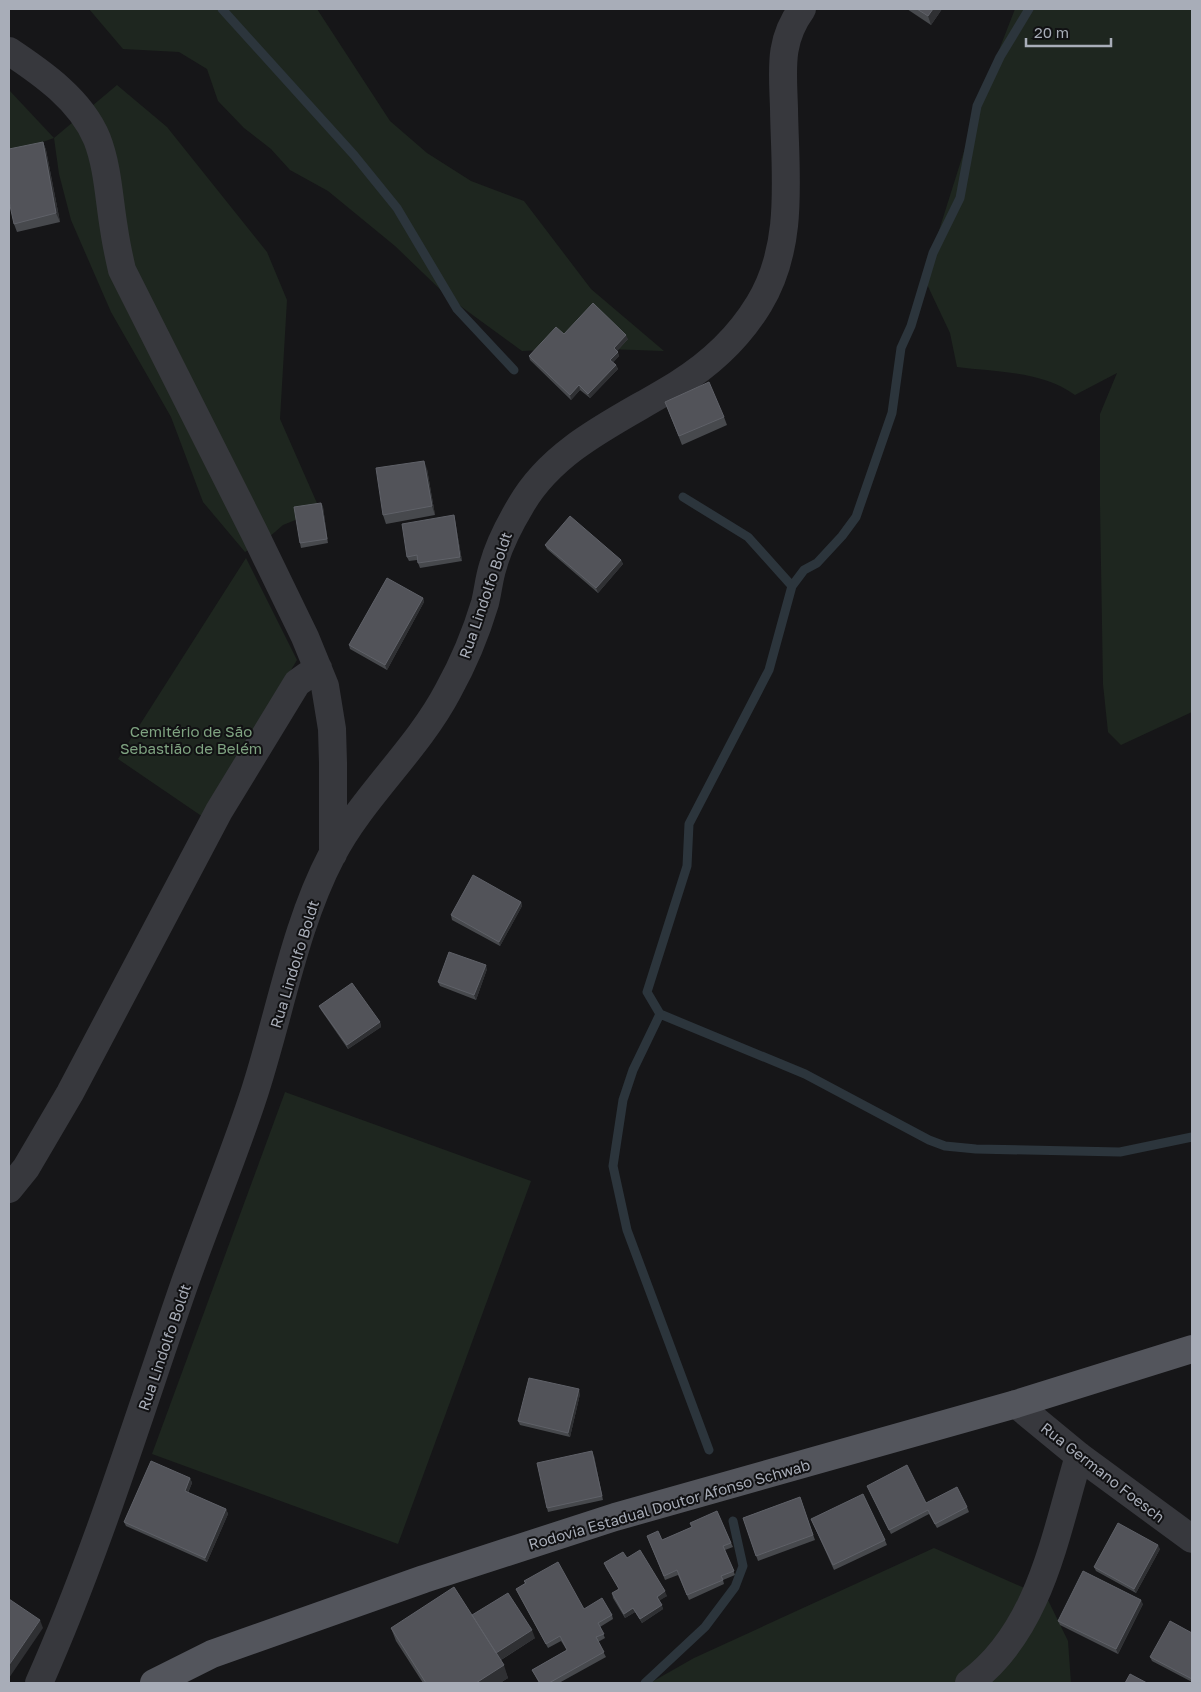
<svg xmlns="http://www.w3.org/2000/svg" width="1201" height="1692" viewBox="0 0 1201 1692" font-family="'Golos Text',sans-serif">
	<rect width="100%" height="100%" fill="#161618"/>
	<!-- green -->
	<path fill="#1e261f" d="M89 9H317L390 121 427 153 471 181 524 201 591 289 664 351 579 348 522 351 448 297 395 246 328 191 290 170 271 149 244 128 218 101 207 69 179 52 123 49Z
		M1015 9H1192V712L1121 745 1108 732 1103 684 1100 506V414L1117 373 1075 395C1042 371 996 372 957 367L950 333 924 278 983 91Z
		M117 85 167 127 267 252 287 300 280 419 320 510 283 525 268 538 245 552 203 502 171 417 111 312 71 220 59 174 54 138 9 154V90L54 138Z
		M246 558 297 660 203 817 118 759Z
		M285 1092 531 1181 398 1544 152 1454Z
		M934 1548 1047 1598 1068 1641 1071 1683H650L694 1658Z"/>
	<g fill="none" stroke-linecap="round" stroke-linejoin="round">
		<!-- stream -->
		<path stroke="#2c353c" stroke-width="9" d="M222 9 354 155 397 208 457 309 514 370
			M1029 9 1000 57 977 106 960 198 933 253 911 326 901 348 892 413 856 517 842 536 817 563 804 570 792 586 769 670 689 824 687 866 647 992 660 1014 805 1074 929 1140 945 1146 976 1149 1120 1152 1192 1137
			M683 497 748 537 792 586
			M660 1014 633 1070 623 1100 613 1166 627 1230 709 1450
			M645 1683 705 1627 735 1587 743 1566 733 1521"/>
		<!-- street -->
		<path stroke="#37383d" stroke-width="28" d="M9 51C42 73 81 100 97 139 108 167 109 200 114 229 116 243 119 257 122 270L254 532 305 637 325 686 332 729 333 763V854
			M9 1189 26 1168 70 1093 219 811 297 683 318 668
			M1016 1404 1079 1456 1192 1539
			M39 1683C96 1555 137 1421 183 1288 205 1225 231 1163 252 1100 279 1020 293 929 332 855 363 796 417 750 448 691 463 664 476 633 485 603 488 591 489 578 493 566 499 544 509 525 521 505 555 446 622 419 678 384 710 364 739 337 759 304 795 245 785 175 784 109 783 70 778 42 802 9
			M969 1683C1040 1631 1055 1535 1079 1456"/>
		<!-- primary -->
		<path stroke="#53555c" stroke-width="28" d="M154 1683 212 1654 424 1579 615 1517 1016 1404 1192 1349"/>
	</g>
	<!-- wall -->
	<path fill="#47494d" d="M907 9H942L931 25Z
		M43 142 46 150 60 222 17 232 14 224Z
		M564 334 628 339 617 351 619 356 613 362 616 365 618 369 590 398 580 390 571 400 530 360 529 356Z
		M665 402 724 417 727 425 682 445Z
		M427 469 435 515 386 524 383 515Z
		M321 503 323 507 328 543 301 548 300 543Z
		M454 515 455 520 462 561 420 568 417 560 409 561 407 557Z
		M545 545 621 560 623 564 598 593 547 549Z
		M423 598 424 602 387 670 350 649 349 645Z
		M521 902 522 906 500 946 452 920 451 915Z
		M487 969 476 1000 440 986 438 982Z
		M319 1006 380 1022 381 1027 348 1049 321 1010Z
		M580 1394 570 1437 520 1425 518 1421Z
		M594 1456 603 1500 548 1512 547 1508Z
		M190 1478 192 1483 188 1493 226 1509 228 1514 207 1562 126 1526 124 1522Z
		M867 1486 926 1503 967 1507 969 1512 937 1528 929 1514 891 1534Z
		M800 1497 815 1540 758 1561 743 1518Z
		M717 1511 733 1547 725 1550 735 1575 723 1580 724 1584 689 1600 678 1575 665 1580 647 1536 662 1540 692 1527Z
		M811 1519 885 1540 887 1545 834 1570Z
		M1160 1549 1136 1593 1096 1571 1094 1567Z
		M627 1558 667 1596 659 1600 663 1609 642 1623 635 1612 625 1618 613 1598 612 1593 619 1589 606 1568 604 1563Z
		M524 1581 584 1609 612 1615 613 1619 600 1627 605 1638 598 1642 606 1657 559 1683H539L532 1670 567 1650 561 1641 548 1648 518 1593 516 1589 525 1584Z
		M1143 1604 1118 1654 1060 1625 1058 1621Z
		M472 1615 535 1638 501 1660 508 1678 500 1683H423L396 1641 391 1628Z
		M1192 1633V1682L1152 1661 1150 1657Z"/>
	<!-- shaded-wall -->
	<path fill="#2f3033" d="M933 9H942L931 25 928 16Z
		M43 142 46 150 60 222 56 213Z
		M626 335 628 339 615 353 614 348Z
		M618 352 619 356 612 364 610 360Z
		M616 365 618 369 590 398 588 394Z
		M579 385 580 390 571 400 570 395Z
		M424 461 427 469 435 515 432 506Z
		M321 503 323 507 328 543 327 539Z
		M454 515 455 520 462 561 460 557Z
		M621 560 623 564 598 593 596 588Z
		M423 598 424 602 387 670 385 665Z
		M521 902 522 906 500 946 499 942Z
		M486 965 487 969 476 1000 474 995Z
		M380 1022 381 1027 348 1049 347 1045Z
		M579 1389 580 1394 570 1437 568 1433Z
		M592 1451 594 1456 603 1500 602 1496Z
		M190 1478 192 1483 186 1496 185 1491Z
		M226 1509 228 1514 207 1562 205 1558Z
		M1158 1545 1160 1549 1136 1593 1134 1589Z
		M665 1591 667 1596 659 1601 657 1597Z
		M1141 1600 1143 1604 1118 1654 1116 1649Z
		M662 1605 663 1609 642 1623 640 1619Z
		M633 1608 635 1612 625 1618 624 1614Z
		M40 1620 43 1628 9 1678V1665Z
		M532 1630 535 1638 499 1661 496 1653Z
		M504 1665 508 1678 500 1683H476Z"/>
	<!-- building -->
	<path fill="#525359" stroke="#5f6168" d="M917 9H933L928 16Z
		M43 142 56 213 14 224 9 201V149Z
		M593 303 626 335 614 348 618 352 610 360 616 365 588 394 579 385 570 395 529 356 556 327 564 334Z
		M709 382 724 417 679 436 665 402Z
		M424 461 432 506 383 515 376 468Z
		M321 503 327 539 300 543 294 507Z
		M454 515 460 557 418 563 417 555 407 557 402 524Z
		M570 516 621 560 596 588 545 545Z
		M387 578 423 598 385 665 349 645Z
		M473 875 521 902 499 942 451 915Z
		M449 952 486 965 474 995 438 982Z
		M352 983 380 1022 347 1045 319 1006Z
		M529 1378 579 1389 568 1433 518 1421Z
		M592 1451 602 1496 547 1508 537 1463Z
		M151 1461 190 1478 185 1491 226 1509 205 1558 124 1522Z
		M907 1465 926 1503 957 1487 967 1507 935 1524 928 1510 889 1530 867 1486Z
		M863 1494 885 1540 833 1565 811 1519Z
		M800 1497 813 1535 756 1556 743 1518Z
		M717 1511 731 1543 723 1546 734 1571 721 1576 723 1580 687 1595 677 1570 664 1576 647 1536 658 1531 662 1540 692 1527 690 1523Z
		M1118 1523 1158 1545 1134 1589 1094 1567Z
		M640 1550 665 1591 657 1597 662 1605 640 1619 633 1608 624 1614 612 1593 619 1589 604 1563 623 1552 627 1558Z
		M558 1562 584 1609 602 1598 612 1615 598 1623 604 1634 596 1637 604 1652 549 1683H540L532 1670 567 1650 560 1636 546 1644 516 1589 526 1583 524 1581Z
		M1083 1571 1141 1600 1116 1649 1058 1621Z
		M454 1587 504 1665 476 1683H426L391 1628Z
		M508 1593 532 1630 496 1653 472 1615Z
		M9 1599 40 1620 9 1665Z
		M1170 1621 1192 1633V1679L1150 1657Z
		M1130 1674 1147 1683H1125Z"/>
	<g text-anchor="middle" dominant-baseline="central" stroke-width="4" stroke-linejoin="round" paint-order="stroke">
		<!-- street labels -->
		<g font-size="15" fill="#a8adb8" stroke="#111113">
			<text transform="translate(485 595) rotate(-71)">Rua Lindolfo Boldt</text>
			<text transform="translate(294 964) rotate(-73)">Rua Lindolfo Boldt</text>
			<text transform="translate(164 1347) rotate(-71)">Rua Lindolfo Boldt</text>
			<text transform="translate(1103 1472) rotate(38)">Rua Germano Foesch</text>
			<text transform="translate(669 1504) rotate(-16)">Rodovia Estadual Doutor Afonso Schwab</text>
		</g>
		<!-- park labels -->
		<g font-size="15" fill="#7fa381" stroke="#111113">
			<text x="191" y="731">Cemitério de São<tspan x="191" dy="17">Sebastião de Belém</tspan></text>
		</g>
	</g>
	<!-- border -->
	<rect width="1201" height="1692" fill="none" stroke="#a8adb8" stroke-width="20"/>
	<!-- scale -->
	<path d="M1026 38v8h85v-8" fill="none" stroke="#a8adb8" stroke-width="2.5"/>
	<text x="1034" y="38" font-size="15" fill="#a8adb8" stroke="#111113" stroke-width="4" paint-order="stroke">20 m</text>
</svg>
